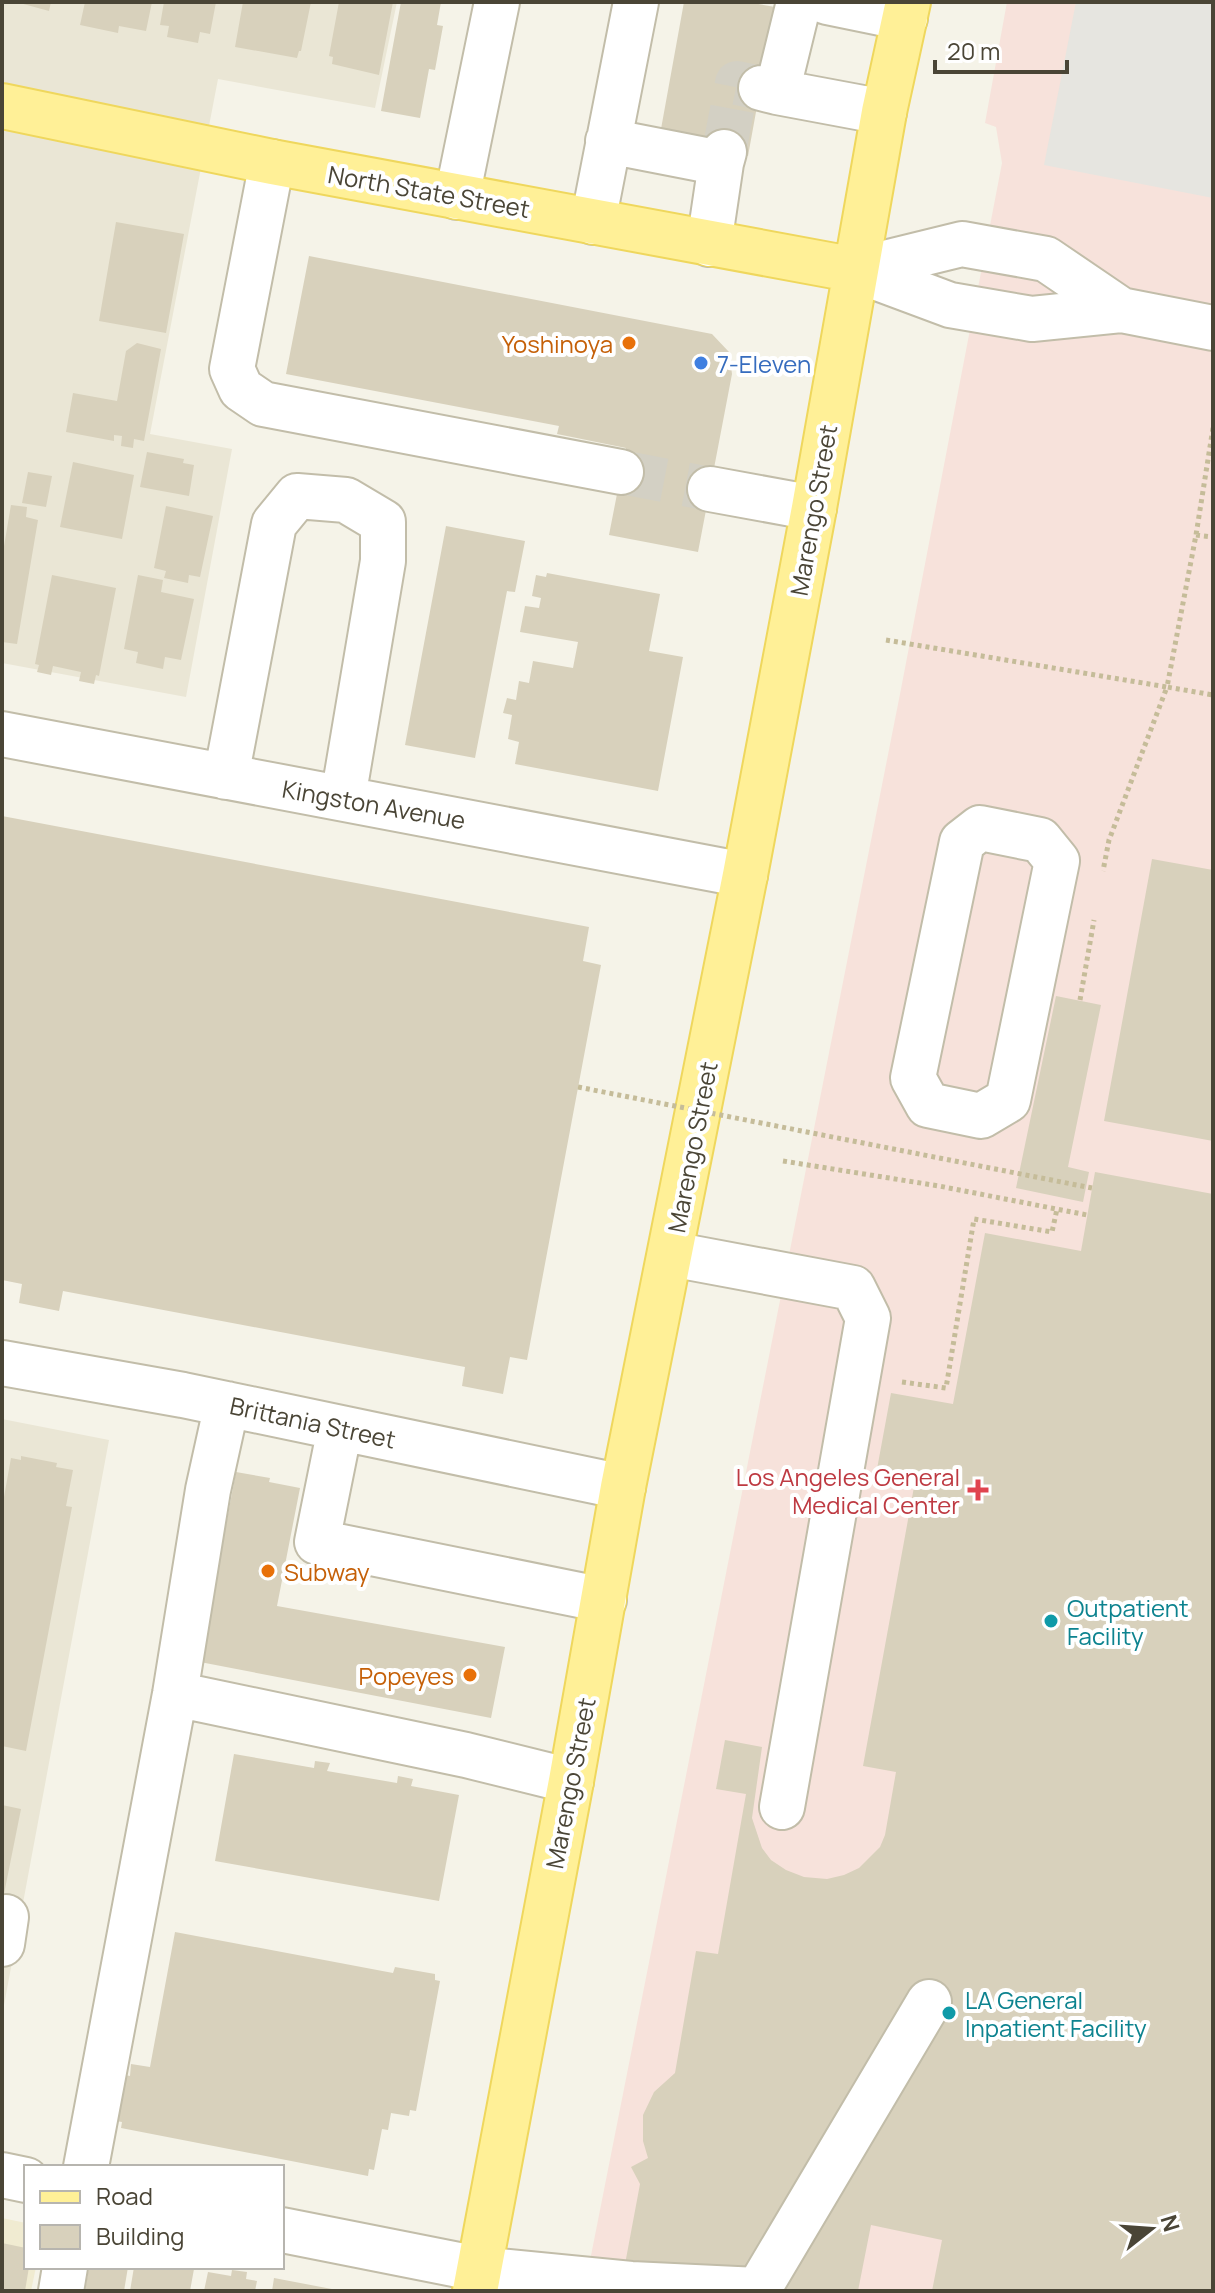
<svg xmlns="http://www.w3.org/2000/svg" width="1215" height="2293" viewBox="0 0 1215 2293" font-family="Manrope,sans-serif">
	<rect width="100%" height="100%" fill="#f5f3e8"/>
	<!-- residential -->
	<path fill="#eae6d5" d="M2 2H397L375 108 218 79 150 434 232 449 186 697 2 663Z
		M2 1419 109 1440 2 2016Z"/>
	<!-- education -->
	<path fill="#f0ebd1" d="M2 2218 26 2223V2267H36L31 2291H2Z"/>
	<!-- medical -->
	<path fill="#f7e2db" d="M1007 2H1213V2291H584L901 689 1002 163 996 127 985 123Z"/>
	<!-- parking -->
	<path fill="#e6e5e0" d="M1076 2H1213V198L1044 165Z"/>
	<!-- building -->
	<path fill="#d8d1bc" d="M16 2H51L49 11Z
		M85 2H152L146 31 119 26 118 33 80 25Z
		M164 2H216L210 34 200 32 198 43 167 37 169 26 160 25Z
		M243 2H311L301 51H299L297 58 235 47Z
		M339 2H393L379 75 332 64 333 57 329 56Z
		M401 2H441L437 25 443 26 435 70 429 69 420 118 381 111Z
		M684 2H747L775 7 748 156 659 140Z
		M116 222 184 234 166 333 99 321Z
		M309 256 712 334 729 352 732 374 698 552 609 535 626 448 557 434 559 426 286 374Z
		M137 343 161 349 144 441 134 439 133 448 121 446 122 436 114 435V441L66 432 73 393 117 401 126 351Z
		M147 452 184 459 183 463 194 465 189 496 140 487Z
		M73 462 134 475 122 539 60 527Z
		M28 472 52 476 46 507 22 503Z
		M11 505 27 507 26 517 38 520 17 644 2 642V558Z
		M166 506 213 516 200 577 189 575 188 583 164 578 166 571 154 568Z
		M446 526 525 541 515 592 507 591 475 758 405 745Z
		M547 573 660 594 649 651 683 657 658 791 515 764 519 742 508 739 512 715 503 713 507 698 516 700 519 681 529 683 533 661 573 668 578 642 520 632 525 606 539 608 541 598 532 596 536 575 546 577Z
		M52 575 116 588 99 676 96 675 94 684 79 681 81 672 53 666 51 675 37 672 39 665 35 664Z
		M138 575 163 580 161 592 194 599 181 660 165 657 163 669 136 663 138 652 124 649Z
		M2 816 589 927 583 961 601 965 527 1360 510 1357 503 1394 462 1386 465 1367 63 1291 59 1311 19 1303 22 1284 2 1280Z
		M1152 859 1213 870V1141L1104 1121Z
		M1056 996 1101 1005 1068 1167 1089 1172 1083 1202 1016 1188Z
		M1095 1172 1213 1194V2291H932L942 2240 871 2225 858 2291H620L640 2184 631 2167 648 2158 643 2141V2115L654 2092 675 2073 696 1951 718 1954 746 1794 716 1789 725 1740 762 1747 752 1818 762 1848 771 1860 786 1870 804 1877 827 1879 844 1875 859 1868 880 1847 885 1835 896 1772 863 1766 916 1476 877 1469 891 1393 953 1404 985 1233 1081 1251Z
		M21 1456 57 1463 56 1467 73 1470 66 1506 72 1507 26 1751 2 1746V1508L11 1458 21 1460Z
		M236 1472 270 1478 269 1482 300 1488 277 1606 505 1647 491 1718 200 1662Z
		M234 1754 314 1768 315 1761 330 1763 327 1771 397 1783 398 1776 413 1779 411 1786 459 1795 439 1901 215 1861Z
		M2 1805 21 1809 3 1899H2Z
		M175 1932 393 1973 395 1967 435 1974V1980L440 1981 416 2111 410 2110 409 2116 391 2113 388 2130 382 2129 374 2170 369 2169 368 2176 121 2128 122 2122 116 2121 125 2075 130 2076 131 2064 150 2067Z
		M2 2243 26 2248V2267H29L25 2291H2Z
		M89 2267H128L124 2291H85Z
		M134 2267 194 2269 190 2291H130Z
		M232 2270 247 2272 246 2279 257 2281 255 2291H204L208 2272 231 2276Z
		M274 2278 337 2290V2291H272Z"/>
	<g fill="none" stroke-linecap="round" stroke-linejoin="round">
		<!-- minor-tunnel -->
		<path stroke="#d3d0c4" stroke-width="44" stroke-dasharray="44 22" stroke-linecap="butt" d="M724 152 737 83 761 88
			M621 472 710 489"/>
		<defs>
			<path id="minor" d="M827 2 905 18
				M761 88 777 92 799 2
				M777 92 884 112
				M608 141 721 163 724 152
				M272 162 232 369 241 389 263 404 621 472
				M457 197 497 2
				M593 222 636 2
				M709 244 721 163
				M856 270 950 305 1032 319 1121 310 1213 328
				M856 270 962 244 1046 259 1121 310
				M710 489 814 508
				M2 734 745 875
				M226 777 274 524 297 496 346 500 383 522V561L343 798
				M980 828 1040 840 1057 861 1008 1100 981 1116 928 1105 913 1078 962 842Z
				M671 1254 853 1288 868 1318 782 1807
				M2 1363 183 1395 623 1487
				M340 1428 317 1542 604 1600
				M175 1694 466 1755 571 1781
				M2 1944 6 1917
				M86 2167 175 1694 208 1490 227 1404
				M2 2175 26 2180
				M282 2230 479 2269 631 2284 758 2290 929 2002
				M61 2291 65 2267"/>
			<path id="major" d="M2 106 272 162 856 270
				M475 2291 571 1781 623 1487 745 875 814 508 884 112 908 2"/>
		</defs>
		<!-- minor casing -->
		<use href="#minor" stroke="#c2bda9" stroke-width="48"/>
		<!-- major casing -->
		<use href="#major" stroke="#efd75d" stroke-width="48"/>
		<!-- path -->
		<path stroke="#c5bc99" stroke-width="5" stroke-dasharray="4 4" stroke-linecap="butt" d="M1213 428 1196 535 1167 687 1213 695
			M1196 535 1213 537
			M886 640 1167 687 1109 840 1103 871
			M1080 1000 1094 920
			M783 1161 939 1186 1087 1215
			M902 1382 946 1388 974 1219 1052 1232 1057 1209"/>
		<!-- minor -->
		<use href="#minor" stroke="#fff" stroke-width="44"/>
		<!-- major -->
		<use href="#major" stroke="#fff097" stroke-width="44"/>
		<!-- path-bridge -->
		<path stroke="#c5bc99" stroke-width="5" stroke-dasharray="4 4" stroke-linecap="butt" d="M578 1087 1092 1188"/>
	</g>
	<!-- markers -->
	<g fill="#e8710a" stroke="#fff" stroke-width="3">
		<circle cx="629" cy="343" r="8"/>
		<circle cx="268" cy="1571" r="8"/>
		<circle cx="470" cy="1675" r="8"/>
	</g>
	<circle fill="#3f7fe0" stroke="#fff" stroke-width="3" cx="701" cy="363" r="8"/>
	<path fill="#e0444e" stroke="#fff" stroke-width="3" d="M974 1478h8v8h8v8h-8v8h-8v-8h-8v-8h8z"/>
	<g fill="#0f9aa8" stroke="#fff" stroke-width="3">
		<circle cx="1051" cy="1621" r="8"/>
		<circle cx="949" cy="2013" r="8"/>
	</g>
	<g text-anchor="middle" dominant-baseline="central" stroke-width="8" stroke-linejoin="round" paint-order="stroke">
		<!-- street labels -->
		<g font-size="24" fill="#4a4536" stroke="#fff">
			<text transform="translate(429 191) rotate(10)">North State Street</text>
			<text transform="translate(813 510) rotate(-80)">Marengo Street</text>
			<text transform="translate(374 804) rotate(10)">Kingston Avenue</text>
			<text transform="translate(692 1147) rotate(-79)">Marengo Street</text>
			<text transform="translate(313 1422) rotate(12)">Brittania Street</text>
			<text transform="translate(570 1783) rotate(-79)">Marengo Street</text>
		</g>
		<!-- food labels -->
		<g font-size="24" fill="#c56008" stroke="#fff" text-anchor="end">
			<text x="613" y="343">Yoshinoya</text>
			<text x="284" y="1571" text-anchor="start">Subway</text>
			<text x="454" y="1675">Popeyes</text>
		</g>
		<!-- shop labels -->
		<g font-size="24" fill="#366cbe" stroke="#fff" text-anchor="start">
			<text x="717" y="363">7-Eleven</text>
		</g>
		<!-- health labels -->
		<g font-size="24" fill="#be3a42" stroke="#fff" text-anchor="end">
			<text x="960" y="1476">Los Angeles General<tspan x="960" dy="28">Medical Center</tspan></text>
		</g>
		<!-- culture labels -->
		<g font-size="24" fill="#0d838f" stroke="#fff" text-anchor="start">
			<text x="1067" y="1607">Outpatient<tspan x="1067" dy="28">Facility</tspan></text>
			<text x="965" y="1999">LA General<tspan x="965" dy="28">Inpatient Facility</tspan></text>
		</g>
	</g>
	<!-- border -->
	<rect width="1215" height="2293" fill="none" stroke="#4a4536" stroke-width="8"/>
	<!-- legend -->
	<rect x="24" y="2165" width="260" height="104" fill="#ffffff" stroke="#b7b5af" stroke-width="2"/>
	<rect x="40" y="2191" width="40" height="12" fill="#fff097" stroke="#b7b5af" stroke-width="2"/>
	<text x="96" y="2205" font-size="24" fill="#4a4536">Road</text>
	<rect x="40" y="2225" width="40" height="24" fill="#d8d1bc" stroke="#b7b5af" stroke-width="2"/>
	<text x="96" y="2245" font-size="24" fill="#4a4536">Building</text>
	<!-- north arrow -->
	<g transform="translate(1151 2229) rotate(73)" stroke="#ffffff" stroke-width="6" paint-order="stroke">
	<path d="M0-6L14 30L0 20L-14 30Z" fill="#4a4536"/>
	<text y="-12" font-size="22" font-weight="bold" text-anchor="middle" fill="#4a4536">N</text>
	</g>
	<!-- scale -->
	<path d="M935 60v12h132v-12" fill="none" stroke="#4a4536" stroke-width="4"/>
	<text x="947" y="60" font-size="24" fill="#4a4536" stroke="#ffffff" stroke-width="6" paint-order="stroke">20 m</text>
</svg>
